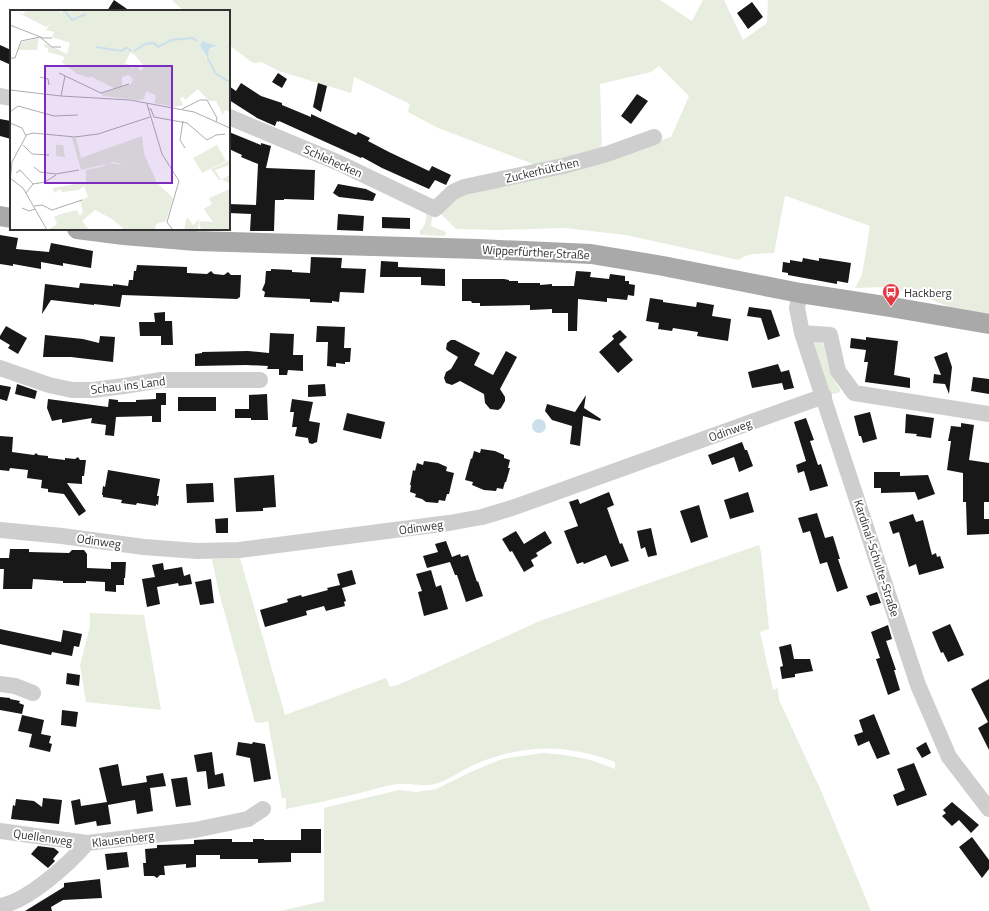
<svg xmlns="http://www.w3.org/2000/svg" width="989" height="911" viewBox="0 0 989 911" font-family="'Titillium Web',sans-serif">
	<rect width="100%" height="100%" fill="#fff"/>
	<!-- green -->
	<path fill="#e7eddf" d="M172 0H660L692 21 703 0H724L743 40 767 23 768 0H989V314L950 307 922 296 897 290 882 287 855 288 862 275 870 226 786 196H785L774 253C762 254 749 252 739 260L626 235 564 228 497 230 456 229 437 210 457 193 613 155 671 137 689 96 659 66 651 72 600 84 602 152 541 167 438 128 408 112 410 104 354 77 351 93 279 71 261 62 253 63 229 45V11H184Z
		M426 211 432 216 431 226 446 232 445 236 421 235 419 232C426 226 427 219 426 211Z
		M815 339 823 342C827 359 829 376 840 389V392L834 394 829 393 813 342Z
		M759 545 761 552 769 629 760 632 773 690 778 688 779 700 822 793 871 911H280L324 901V808L399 790 416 792 436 789 473 771 502 759 543 753 565 755 591 760 615 769V762C565 743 522 744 473 765 461 771 447 781 435 784 423 787 411 783 399 784 386 785 372 790 360 793 335 799 311 804 286 809V798H282L268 721 262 723 255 722 218 589 212 559 240 558 285 715 386 678 390 687 400 684 540 621Z
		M90 613 144 615 161 710 86 702 80 665 90 627Z"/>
	<!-- water -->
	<path fill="#cce0ec" d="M532 426a7 7 0 1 1 14 0a7 7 0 1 1-14 0Z"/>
	<!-- building -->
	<path fill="#181818" d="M114 0 130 11H107Z
		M752 2 763 17 748 29 737 13Z
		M0 45 11 50V65L0 60Z
		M278 73 287 79 282 88 272 82Z
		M241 83 261 96 282 103V105L311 117V114L356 135 358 132 370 138 368 141 389 152 429 171 432 166 451 175 446 185 435 180 429 189 382 168 362 157 361 158 279 121V122L277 121 275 126 257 118 229 100V86L236 91Z
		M318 83 327 86 321 112 313 107Z
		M637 94 648 101 631 124 621 116Z
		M0 119 11 121V139L0 136Z
		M229 132 261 145V143L271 146 266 168 315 170 314 200 284 199V200H275L274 231H250L251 214 229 213V204L256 205 258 164 241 157 242 155 229 149Z
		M338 184 366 189 376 194 373 201 339 197 333 193Z
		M338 214 364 216 363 231 337 230Z
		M382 217 410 218V229L382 228Z
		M0 235 18 238 16 249 49 252 51 243 93 251 91 268 63 263V266L41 262V269L13 264V266L0 264Z
		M311 257 342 258 341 268 366 269 364 293 340 292 339 302 332 301V303L310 302V299L264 297 265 292 262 290 265 283 266 271H271V269L292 270V272L310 273Z
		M803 258 819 261V258L851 263 848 283 837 281V284L788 275V273L782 272 783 262 790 263V260L802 262Z
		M381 261 398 262V267L445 269V286L421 285V277H380Z
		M137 265 187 267V273L207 274 211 271 214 274 224 275 228 272 231 275H241L240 297 237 299 122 295 120 307 94 304V305L51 300 42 314 45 284 79 288 80 283 113 286V284L128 286 129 280H133L134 271H136Z
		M576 271 591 272 590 277 609 279 610 274 625 276V281H629V284L635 285 634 296 628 295 627 300 607 298V302L578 299 577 331H568V313H552V309L530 310V305L480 306V303H472L471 301H462V279H504L509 280V281H518V283H540V285L552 284V286H574Z
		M650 298 663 300V302L696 307 697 302 714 305 712 316 731 319 728 341 697 336 698 332 673 328 672 331 658 329 659 323 646 321Z
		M749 307 771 310 780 336 768 340 761 318 747 316Z
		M165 312V321H172L173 345H161V336H140L139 322H155L154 313Z
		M6 326 27 338 18 354 8 348 10 345 0 339V336Z
		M317 326 345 327 344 348H351L350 362H345V364L336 363V367L327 366 328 342H316Z
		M620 330 627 337 619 344 633 360 618 373 599 352 614 339 612 336Z
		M270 333 294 334 293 355H303V371L288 370 287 375H279V369H267L268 366 246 365 195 366V354L202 353V352L248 351 269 353Z
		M45 335 83 339 99 343 100 336 115 337 113 362 71 357H43Z
		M866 337 898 341 894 375 910 378V388L865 382 868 362H864L866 350 850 348 851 338 866 340Z
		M451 340H455L480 353 474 365 493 375 506 351 517 357 500 389 505 397V401L501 408 498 410 490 409 485 403 484 394 460 381 452 385 446 383 444 378 446 372 451 369 458 357 448 351 446 349 447 343Z
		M947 352 952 367 949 394 945 384 933 383 934 374 941 375 934 357Z
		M778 364 781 372 789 370 794 388 784 390 782 383 752 388 748 372Z
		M973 377 989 379V394L971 391Z
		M17 384 37 391 35 399 15 394Z
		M325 384 326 396 308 397V385Z
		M0 385 11 387 7 401 0 399Z
		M156 393H166V405H161V422H152V416L116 417 114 436 105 435 106 425 91 423 92 418 62 423V419L52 421 47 408 48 399 108 407 109 399 118 400V402H136V400L156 399Z
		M267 394 268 420H251V418H235V409H249V395Z
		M586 395 584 408 601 419 600 421 583 416 580 446 570 444 572 426 552 420 545 411 547 404 575 412Z
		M178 397H216V411H178Z
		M292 399 313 402 309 421 320 423 317 442 312 444 309 443 308 438 295 436 297 427H292L294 412H290Z
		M870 412 877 439 863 443 861 436H859L854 416Z
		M347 413 385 422 381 439 343 430Z
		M906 414 934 418 931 438 916 436 917 434 905 433Z
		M806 418 814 440 810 441 818 465 821 464 828 486 810 491 804 471 798 473 796 465 806 461 794 422Z
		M961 423 974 425 969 460 989 463V502H984V519H989V534L967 535 966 502H963V473L947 470 951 441H948L951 426 961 427Z
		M0 436 13 437 12 452 34 455 36 453 38 455 48 456V458L65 460V458L75 459 78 457 80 460H86L84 476H82V484L67 483 86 511 79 516 64 494 48 492V489L41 488 42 480 27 478 28 470 10 468 9 471 0 470Z
		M742 442 745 450H747L753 466 739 472 734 457 712 465 708 455Z
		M481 449 495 451 504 455V458L510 460 508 468H510L506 482H505L503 489 497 488 496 491 484 490 472 485 473 482 465 480 471 458 472 459 474 451 480 453Z
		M424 461 438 463 447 467 446 471 454 473 449 494H447L445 501 439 500 438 503 426 502 422 499 415 497 416 494 410 492 411 485H410L413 470 415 471 417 463 423 465Z
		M108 470 160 479 157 496H159L158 505 156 504V506L137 503 136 505 121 503 122 500 103 497V495H102L103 486 105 487Z
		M874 472H900V476L928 475 935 494 918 500 915 492 881 493V488H874Z
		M274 475 276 507 263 508V511L236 512 234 478Z
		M213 483 214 502 187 503 186 484Z
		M609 492 614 505 607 508 620 544 622 543 629 561 611 567 606 555 584 564 583 562 577 564 564 531 578 526 569 502 578 499 580 504Z
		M748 492 754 512 730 519 724 500Z
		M699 505 708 537 691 543 680 511Z
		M817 513 825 538 833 536 840 559H838L848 588 837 592 827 562 820 564 810 531 803 533 798 518Z
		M913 514 916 522 923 520 932 555 936 553 937 557 940 556 944 568 919 575 916 564 909 567 899 532 893 534 889 522Z
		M228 518V533H216L215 519Z
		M651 528 657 555 648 557 645 547 641 549 637 531Z
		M516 531 524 544 545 531 552 543 536 553 538 556 531 560 534 566 524 572 512 551 510 552 502 539Z
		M446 541 452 557 460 554 461 557 468 555 477 582 478 581 483 596 466 602 457 575H455L450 562 427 568 423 556 438 552 435 544Z
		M10 549H29V552L69 553 72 550H84L87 554V568L111 569V562H126L125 578H124V585H116V592L105 591V582L86 581V583H63V581L33 579 32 589H3L4 569H0V558H9Z
		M163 563 164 570 182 567 184 576 190 574 192 584 179 586 178 583 157 587 160 604 147 607 142 579 155 577 152 565Z
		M352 570 356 584 342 588 346 601 344 602 345 606 326 611 324 606 306 611 307 615 265 627 260 610 288 602 287 599 301 595 302 597 328 590 327 588 340 585 337 574Z
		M431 570 436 587 441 585 448 609 424 616 418 592 422 591 416 574Z
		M211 579 214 603 200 605 195 582Z
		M877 592 881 603 870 606 866 596Z
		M950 624 964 655 948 662 943 652 941 653 932 632Z
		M888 625 892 639 886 641 896 670H894L900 690 888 695 876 659 880 658 871 632Z
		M0 629 61 642 63 630 82 634 79 647 74 646 72 656 52 652 51 655 0 644Z
		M791 644 794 659H810L813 671 795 674V677L782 679 780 667 783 666 779 647Z
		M67 673 80 675 79 686 66 684Z
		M989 679V750L978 728 988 722 971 689Z
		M0 697 10 698V699L20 701 19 703 24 705 22 714 0 710Z
		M62 710 78 712 76 727 61 725Z
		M874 714 890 754 877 759 869 741 858 746 854 735 863 732 859 720Z
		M22 715 44 720 41 734 51 736 49 743 52 744 50 752 29 747 32 734 18 731Z
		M238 742 252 744 253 742 265 744 271 779 254 782 250 758 236 755Z
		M926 742 931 753 922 758 916 748Z
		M212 752 215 775 223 773 225 786 208 789 206 771 197 772 194 755Z
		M914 763 927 795 897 806 893 795 905 790 897 769Z
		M118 764 122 786 147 782 146 776 163 773 166 786 150 788 153 811 137 814 135 800 108 805 111 824 97 826 96 821 75 825 71 801 80 799 81 806 107 802 99 768Z
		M187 777 191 805 176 807 171 779Z
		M43 798 62 800 59 824 11 819 13 805 15 806 16 799 34 801 42 807Z
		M952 802 979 825 971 833 959 820 952 826 942 816 946 813 943 810Z
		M301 829H321V853H291V862L258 863V859H220V855H196V867L186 868V864L164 866 165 875H160L157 878 154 876H144L143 863H146L145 849 157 848V845L194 844V840L212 839H232V842H253V839H264V840H301Z
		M972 837 989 860V869L982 878 959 847Z
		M38 846 54 848 59 852 53 859 55 861 48 868 31 854Z
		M127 852 129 867 107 870 105 854Z
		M100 879 102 898 63 900 51 907 52 911H25L64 887V883Z"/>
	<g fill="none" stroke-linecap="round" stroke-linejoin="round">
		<!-- minor -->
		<path stroke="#cecece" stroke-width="16" d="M0 96 11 98
			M229 117 339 163 435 209 453 192 464 187 563 166 607 154 654 137
			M800 293 797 308 802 333 918 685 949 757 989 809
			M802 333 830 335 838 371 854 393 989 414
			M0 368 49 385 72 390H93L124 386 161 380H260
			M0 530 62 536 144 547 197 551 239 550 449 523 482 517 512 508 824 396
			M0 684 15 686 33 693
			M0 831 87 843 195 830 248 819 263 809
			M0 906C27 902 69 864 87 843"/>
		<!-- major -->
		<path stroke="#a9a9a9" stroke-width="20" d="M0 216 11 218
			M77 229 124 235 196 241 478 249 591 254 663 266 800 293 891 307 989 324"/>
	</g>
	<!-- icons -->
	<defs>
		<symbol id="bus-pin" viewBox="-11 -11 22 30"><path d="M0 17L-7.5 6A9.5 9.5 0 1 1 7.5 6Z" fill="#e33744" stroke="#fff"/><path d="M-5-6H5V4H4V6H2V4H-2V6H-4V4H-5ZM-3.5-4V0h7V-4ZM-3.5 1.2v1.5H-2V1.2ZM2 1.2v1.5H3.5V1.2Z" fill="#fff"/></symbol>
	</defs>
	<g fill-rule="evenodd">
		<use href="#bus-pin" x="881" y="282" width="20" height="27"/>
	</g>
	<g text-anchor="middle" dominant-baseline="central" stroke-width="4" stroke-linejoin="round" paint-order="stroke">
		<!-- street labels -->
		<g font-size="12" fill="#313131" stroke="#fff">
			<text transform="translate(333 161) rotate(24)">Schlehecken</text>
			<text transform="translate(542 170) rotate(-13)">Zuckerhütchen</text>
			<text transform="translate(536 252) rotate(3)">Wipperfürther Straße</text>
			<text transform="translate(128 385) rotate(-7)">Schau ins Land</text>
			<text transform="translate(730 430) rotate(-20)">Odinweg</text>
			<text transform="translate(421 527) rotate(-8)">Odinweg</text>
			<text transform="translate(99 541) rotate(8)">Odinweg</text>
			<text transform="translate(877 558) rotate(72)">Kardinal-Schulte-Straße</text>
			<text transform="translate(43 837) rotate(8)">Quellenweg</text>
			<text transform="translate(123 839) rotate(-7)">Klausenberg</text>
		</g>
		<!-- poi labels -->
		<g font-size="12" fill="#313131" stroke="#fff" text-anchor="start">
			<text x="904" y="292">Hackberg</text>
		</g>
	</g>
	<!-- overview -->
	<g transform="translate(10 10)">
		<rect width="220" height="220" fill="#fff"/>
		<path d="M15 0H50L51 4 52 0H220V102L215 100 213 105 206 91H199L188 79 175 90 174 87 170 88 173 95 165 97 144 93 146 85 136 81 134 89 129 90 93 86 91 83 121 74 123 69 119 65 112 67V76L104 78 80 66V68L67 64 52 52 55 47 38 42V38L34 37 35 33 57 44 60 33 42 27 44 22 36 20 40 14 36 17 7 2 14 4ZM192 31 205 38 199 39 197 49 190 36ZM120 43 124 44 133 55V59L130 61 126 54 123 59 115 53ZM29 28 27 40H8L12 32ZM132 126 134 144 147 173 163 188 156 211 146 214 145 220H111L113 218 102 209 85 200 72 211 79 220H38L47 214 44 207 51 204 67 200 70 206 73 202 70 190 78 187 74 176 69 180 52 182 50 179 44 183 43 178 76 172V160L91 157 99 153 114 155 104 152 71 160 62 128H66L71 148ZM46 135H53L55 147 46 146ZM207 135 216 151 192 163 183 148ZM220 150V155L205 160 211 170 220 165V174L213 170H209L201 159ZM220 179V220H191L189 213 191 211 203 212 194 199 202 194 199 188ZM177 207 183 215 189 209 188 220H174Z" fill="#e7eddf" fill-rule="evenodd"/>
		<path d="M192 31 207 36 199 39 198 49 190 36Z" fill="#cce0ec"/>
		<path fill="none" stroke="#cce0ec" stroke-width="2" d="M54 0 62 10 76 4M86 37 111 41 117 38 122 41M124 41 135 34 144 33 148 37 161 30 183 28 187 31M198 49 206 64 220 72"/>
		<path fill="none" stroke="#adadad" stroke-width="1" d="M0 15 33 28H42M30 27 42 37H51M0 48H5L11 31 30 27M49 63 91 83 119 74M30 67 38 69 39 75M0 80 51 86 120 90 184 102 220 118M51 86 55 66M137 94 152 144 169 171 157 212 163 220M138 99H141L144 107 177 113 197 130 206 125 215 124M172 99 190 90H197L207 108 206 112M0 102 8 96 44 106 68 105M173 111 170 130 175 138M0 113 12 118 16 126 2 152 0 173M0 125V141M16 125 23 123 65 127 88 124 140 107M13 135 22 144 39 145M24 157 30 162 46 164 69 160M6 163 10 160 23 174M0 168 13 178 37 220M16 183 23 174 35 172 46 165M24 196 32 195 42 200 72 190M12 198 19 201 25 199"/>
		<path fill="#7b2cbf" fill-opacity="0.15" stroke="#7b2cbf" stroke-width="2" d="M35 56H162V173H35Z"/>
		<rect width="220" height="220" fill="none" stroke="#313131" stroke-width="2"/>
	</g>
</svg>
